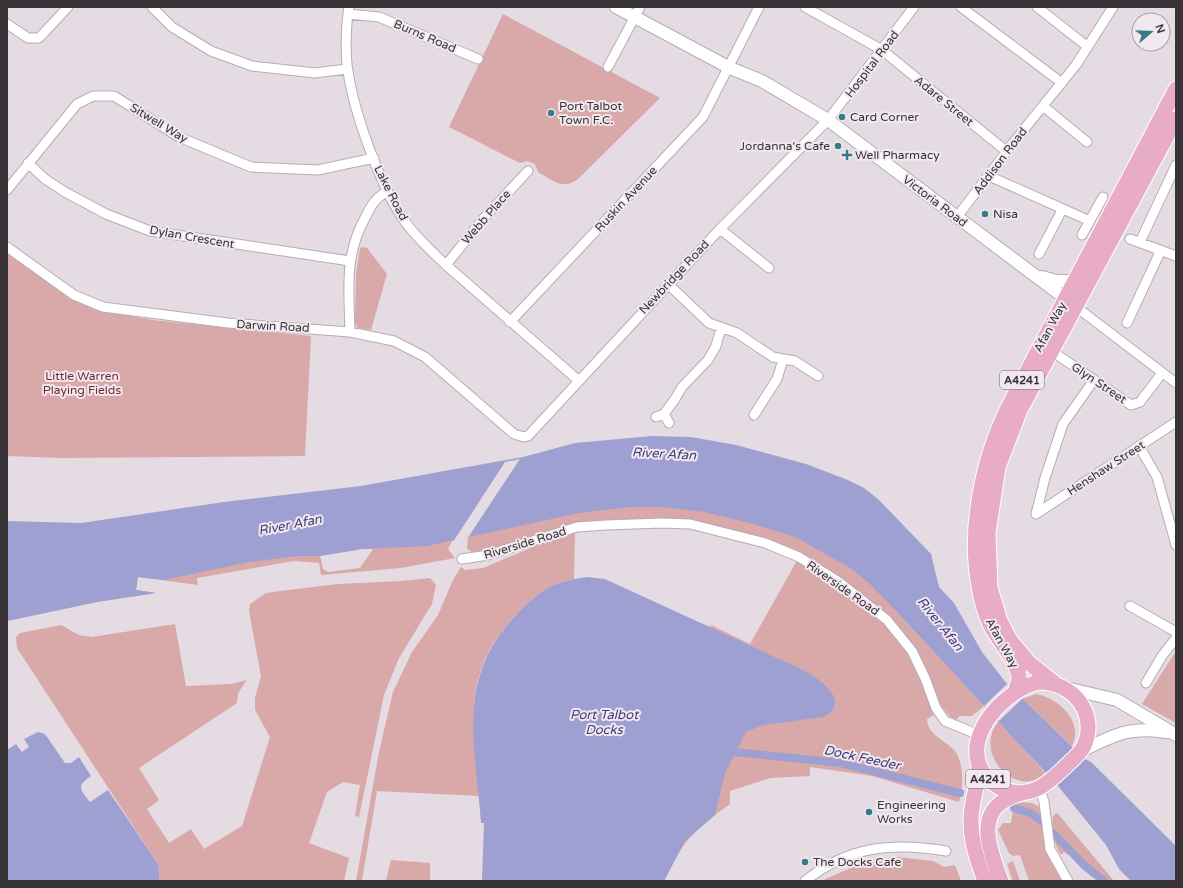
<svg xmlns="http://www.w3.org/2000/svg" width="1183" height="888" viewBox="0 0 1183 888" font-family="'Varela Round',sans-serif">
	<rect width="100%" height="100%" fill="#e5dbe3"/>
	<!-- green -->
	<path fill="#d9a8a8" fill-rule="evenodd" d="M503 14 660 98 577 180C560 190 553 180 538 172L535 164 527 161 520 163 449 127Z
		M364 247 367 248 387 274 371 330 358 328 355 323 356 274 360 248Z
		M7 252 71 296 93 309 153 320 311 336 305 456 60 458 7 456Z
		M535 478 835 526 896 611 984 706 972 716H959L957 720 950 717 944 709 927 719C927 737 952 742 958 756 964 772 963 787 959 802L872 776 810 767V776L770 778 730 791V804C694 830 683 840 664 881L703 624 710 627 711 625 750 644 799 557 700 526 606 525 477 554 470 551 467 548 468 537 452 541 448 549 455 558 401 568 321 575 319 563 294 561 197 578 198 585 138 577 136 590 156 593 97 602 7 621V577ZM362 549H373L360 568 328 572 323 569 320 556Z
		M575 533 574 579C548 584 537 595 518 613 461 669 473 725 479 796L377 791 362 880H386L391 860 430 863V881H356L379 752 393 692 412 652 438 615 453 580 461 567 465 570 483 568 549 540Z
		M430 578 436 585 432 604 399 658 384 695 359 817 355 816 360 785 343 782 327 792 309 843 349 858 344 881H160L158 864 17 648 16 637 20 633 61 625 79 635 92 637 175 624 186 686 231 684 247 680 238 693 237 703 139 768 159 800 147 809 169 843 191 829 204 849 242 826 270 737 255 710V698L261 676 249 611 250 604 266 593 280 591 338 584 401 581Z
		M1176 651V723L1142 704Z
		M1036 694C1059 698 1084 722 1072 746L1022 699Z
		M999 721 1045 773C1018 801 971 753 999 721Z
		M1022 802 1032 803 1040 807 1047 852 1063 881H1029L1020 855 1013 856 1009 853 998 830 1003 823H1011L1014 804Z
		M1056 813 1059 815 1114 881H1102L1097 878 1070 854 1068 855 1064 852 1061 855C1054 845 1051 828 1053 816Z
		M897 857 933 861 944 867 955 865 961 881H821L864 862Z
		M1013 861 1020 881H1013L1007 864Z"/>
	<!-- water -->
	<path fill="#9da0d1" d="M652 436 691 437 736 445 806 464 848 480 864 488 878 499 931 554 939 587 954 603 982 652 1007 684 1085 759 1091 762 1173 843 1176 847V881H1131L1119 869 1106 845 1058 786 896 611 872 586 852 569 795 537 750 523 704 512 663 507H629L579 513 427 546 362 549 320 556H297L249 562 164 580 138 577 136 590 156 593 97 602 7 621V521L81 523 224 502 361 486 523 457 575 443Z
		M587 577 605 579 803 670C820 679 853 702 823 717L763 725 746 732 725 773 715 815 685 841 664 881H482L484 823H481C475 743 455 675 519 612 544 588 552 582 587 577Z
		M38 732 45 734 65 763H71L79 757 91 776C76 786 80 790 90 802L108 790 158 864 160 881H7V750L16 744 22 752 29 747 24 739Z"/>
	<!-- pier -->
	<path fill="#e5dbe3" d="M520 459 467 539 453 542 505 462Z
		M1007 684 1022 699 999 721 984 706Z"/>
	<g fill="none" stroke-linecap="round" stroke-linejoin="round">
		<!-- canal -->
		<path stroke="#9da0d1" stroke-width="8" d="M734 752 841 763 960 793
			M1014 808 1030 813 1043 822
			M1054 834 1085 866 1104 881"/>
		<defs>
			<path id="minor" d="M152 7 172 27 211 51 252 66 315 73 347 69
				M349 7C346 23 345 55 348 71 354 113 381 189 406 223 418 239 432 252 446 265L578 380
				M805 7 882 50 1006 151
				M961 7 1062 83
				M1037 7 1088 47
				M348 14 379 17 478 59
				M7 24 28 38H39L68 7
				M608 67 640 7
				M1043 106 1087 142
				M28 163 45 179 65 192 106 214 150 231 350 261
				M989 176 1090 221
				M7 190 77 104 93 96H114L179 137 251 167 318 170 374 158
				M957 217 1013 143 1076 65 1113 7
				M720 229 769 268
				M1082 235 1103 197
				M1130 239 1176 256
				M1140 242 1176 165
				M7 247 74 295 103 307 228 323 350 332 394 341 425 357 514 434 524 437 528 436 720 229 828 120 914 7
				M1039 254 1062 210
				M446 265 482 220 528 171
				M668 284 709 323 737 333 773 357 795 361 818 376
				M1075 306 1176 383
				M510 322 703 117 759 7
				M1127 323 1161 250
				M350 332C349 291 344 256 365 218 372 204 374 200 387 191
				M1059 356 1131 405 1140 402 1162 373
				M664 414 669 423
				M754 415 777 379 783 360
				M656 417 664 414 675 399 682 387 708 360 716 346 721 328
				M1139 446 1157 477 1176 545
				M1036 514 1176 422
				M1036 514 1045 478 1063 424 1094 380
				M462 559 488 555 577 527 606 525 662 523 690 524 765 543 799 557 839 582 887 620 912 651 925 678 936 708 945 721 979 735
				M1130 606 1176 632
				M1146 683 1162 656 1176 638
				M1040 788 1044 802 1050 849 1068 881
				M805 881C849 846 892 842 946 851"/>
			<path id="tertiary" d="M616 7 730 68 762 81 828 120 1073 304
				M1042 277 1056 281H1074
				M1066 688 1117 700 1176 735
				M1081 751C1115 735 1128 726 1167 732"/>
			<path id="primary" d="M1039 682C1073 682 1098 713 1084 746 1080 754 1072 760 1066 766 1049 782 1034 798 1008 791 996 787 987 780 981 769 963 734 1006 689 1039 682Z
				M1053 682 1029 663 1010 640 1000 621 990 588 988 533 998 467 1020 410 1176 119
				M1015 692C1017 687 1019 682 1019 677 1018 661 997 640 990 624 985 613 981 599 979 586 968 528 983 457 1010 404L1176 89
				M979 765C979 780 974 794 972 808 968 834 976 857 985 881
				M1001 881C988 844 972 807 1022 793"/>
		</defs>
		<!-- minor casing -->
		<use href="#minor" stroke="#b6acb4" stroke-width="11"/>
		<!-- tertiary casing -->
		<use href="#tertiary" stroke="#b6acb4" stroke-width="14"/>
		<!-- primary casing -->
		<use href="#primary" stroke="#fff" stroke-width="17"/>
		<!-- minor -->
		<use href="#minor" stroke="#fff" stroke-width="9"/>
		<!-- tertiary -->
		<use href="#tertiary" stroke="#fff" stroke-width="12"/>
		<!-- primary -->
		<use href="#primary" stroke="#e8acc6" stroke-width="15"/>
	</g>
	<!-- markers -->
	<g fill="#367c88" stroke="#f2e8f0" stroke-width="1.5">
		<circle cx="551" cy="113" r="4"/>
		<circle cx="842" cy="117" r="4"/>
		<circle cx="838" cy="146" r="4"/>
		<path d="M845 149h4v4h4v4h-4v4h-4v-4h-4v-4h4z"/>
		<circle cx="985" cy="214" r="4"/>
		<circle cx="869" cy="812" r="4"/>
		<circle cx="805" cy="862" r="4"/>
	</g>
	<g text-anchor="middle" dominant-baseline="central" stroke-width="4" stroke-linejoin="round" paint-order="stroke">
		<!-- shield labels -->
		<g fill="#f2e8f0" stroke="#6f696e" stroke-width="1">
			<rect x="1000" y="371" width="44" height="18" rx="3"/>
			<rect x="966" y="770" width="44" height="18" rx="3"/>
		</g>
		<g font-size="11" font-weight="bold" fill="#373336">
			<text x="1022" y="380">A4241</text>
			<text x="988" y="779">A4241</text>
		</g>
		<!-- street labels -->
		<g font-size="12" fill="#373336" stroke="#f2e8f0">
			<text transform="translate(425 36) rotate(23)">Burns Road</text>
			<text transform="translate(872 64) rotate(-53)">Hospital Road</text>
			<text transform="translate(944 101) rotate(39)">Adare Street</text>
			<text transform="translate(159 123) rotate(31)">Sitwell Way</text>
			<text transform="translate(1000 161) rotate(-53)">Addison Road</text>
			<text transform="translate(391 193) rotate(63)">Lake Road</text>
			<text transform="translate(626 199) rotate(-47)">Ruskin Avenue</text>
			<text transform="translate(935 201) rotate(37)">Victoria Road</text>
			<text transform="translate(486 217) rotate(-49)">Webb Place</text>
			<text transform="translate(192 237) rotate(10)">Dylan Crescent</text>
			<text transform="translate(674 277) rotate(-47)">Newbridge Road</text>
			<text transform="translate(273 326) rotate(3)">Darwin Road</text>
			<text transform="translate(1050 327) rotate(-62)">Afan Way</text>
			<text transform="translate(1099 383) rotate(34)">Glyn Street</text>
			<text transform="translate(1106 468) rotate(-33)">Henshaw Street</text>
			<text transform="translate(525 543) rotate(-17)">Riverside Road</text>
			<text transform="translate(843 588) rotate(35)">Riverside Road</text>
			<text transform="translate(1002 643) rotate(61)">Afan Way</text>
		</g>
		<!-- poi labels -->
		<g font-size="12" fill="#373336" stroke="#f2e8f0" text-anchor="start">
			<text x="559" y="106">Port Talbot<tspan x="559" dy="14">Town F.C.</tspan></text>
			<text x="850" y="117">Card Corner</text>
			<text x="830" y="146" text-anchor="end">Jordanna's Cafe</text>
			<text x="855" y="155">Well Pharmacy</text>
			<text x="993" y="214">Nisa</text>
			<text x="877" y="805">Engineering<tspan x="877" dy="14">Works</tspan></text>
			<text x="813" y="862">The Docks Cafe</text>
		</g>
		<!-- park labels -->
		<g font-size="12" fill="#722a30" stroke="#f2e8f0">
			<text x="82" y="376">Little Warren<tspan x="82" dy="14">Playing Fields</tspan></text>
		</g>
		<!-- water labels -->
		<g font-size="13" font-style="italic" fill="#3e3c79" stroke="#f2e8f0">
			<text transform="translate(664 454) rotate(3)">River Afan</text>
			<text transform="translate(290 525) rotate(-11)">River Afan</text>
			<text transform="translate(940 624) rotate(51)">River Afan</text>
			<text x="604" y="715">Port Talbot<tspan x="604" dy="15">Docks</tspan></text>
			<text transform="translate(862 758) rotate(12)">Dock Feeder</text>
		</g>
	</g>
	<!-- border -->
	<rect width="1183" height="888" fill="none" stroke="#373336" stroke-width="16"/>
	<!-- north arrow -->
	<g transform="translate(1151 32) rotate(71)"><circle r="19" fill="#f2e8f0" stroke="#a7a0a6"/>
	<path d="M0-3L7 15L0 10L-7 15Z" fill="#367c88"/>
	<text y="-6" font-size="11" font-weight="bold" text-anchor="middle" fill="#373336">N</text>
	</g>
</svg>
